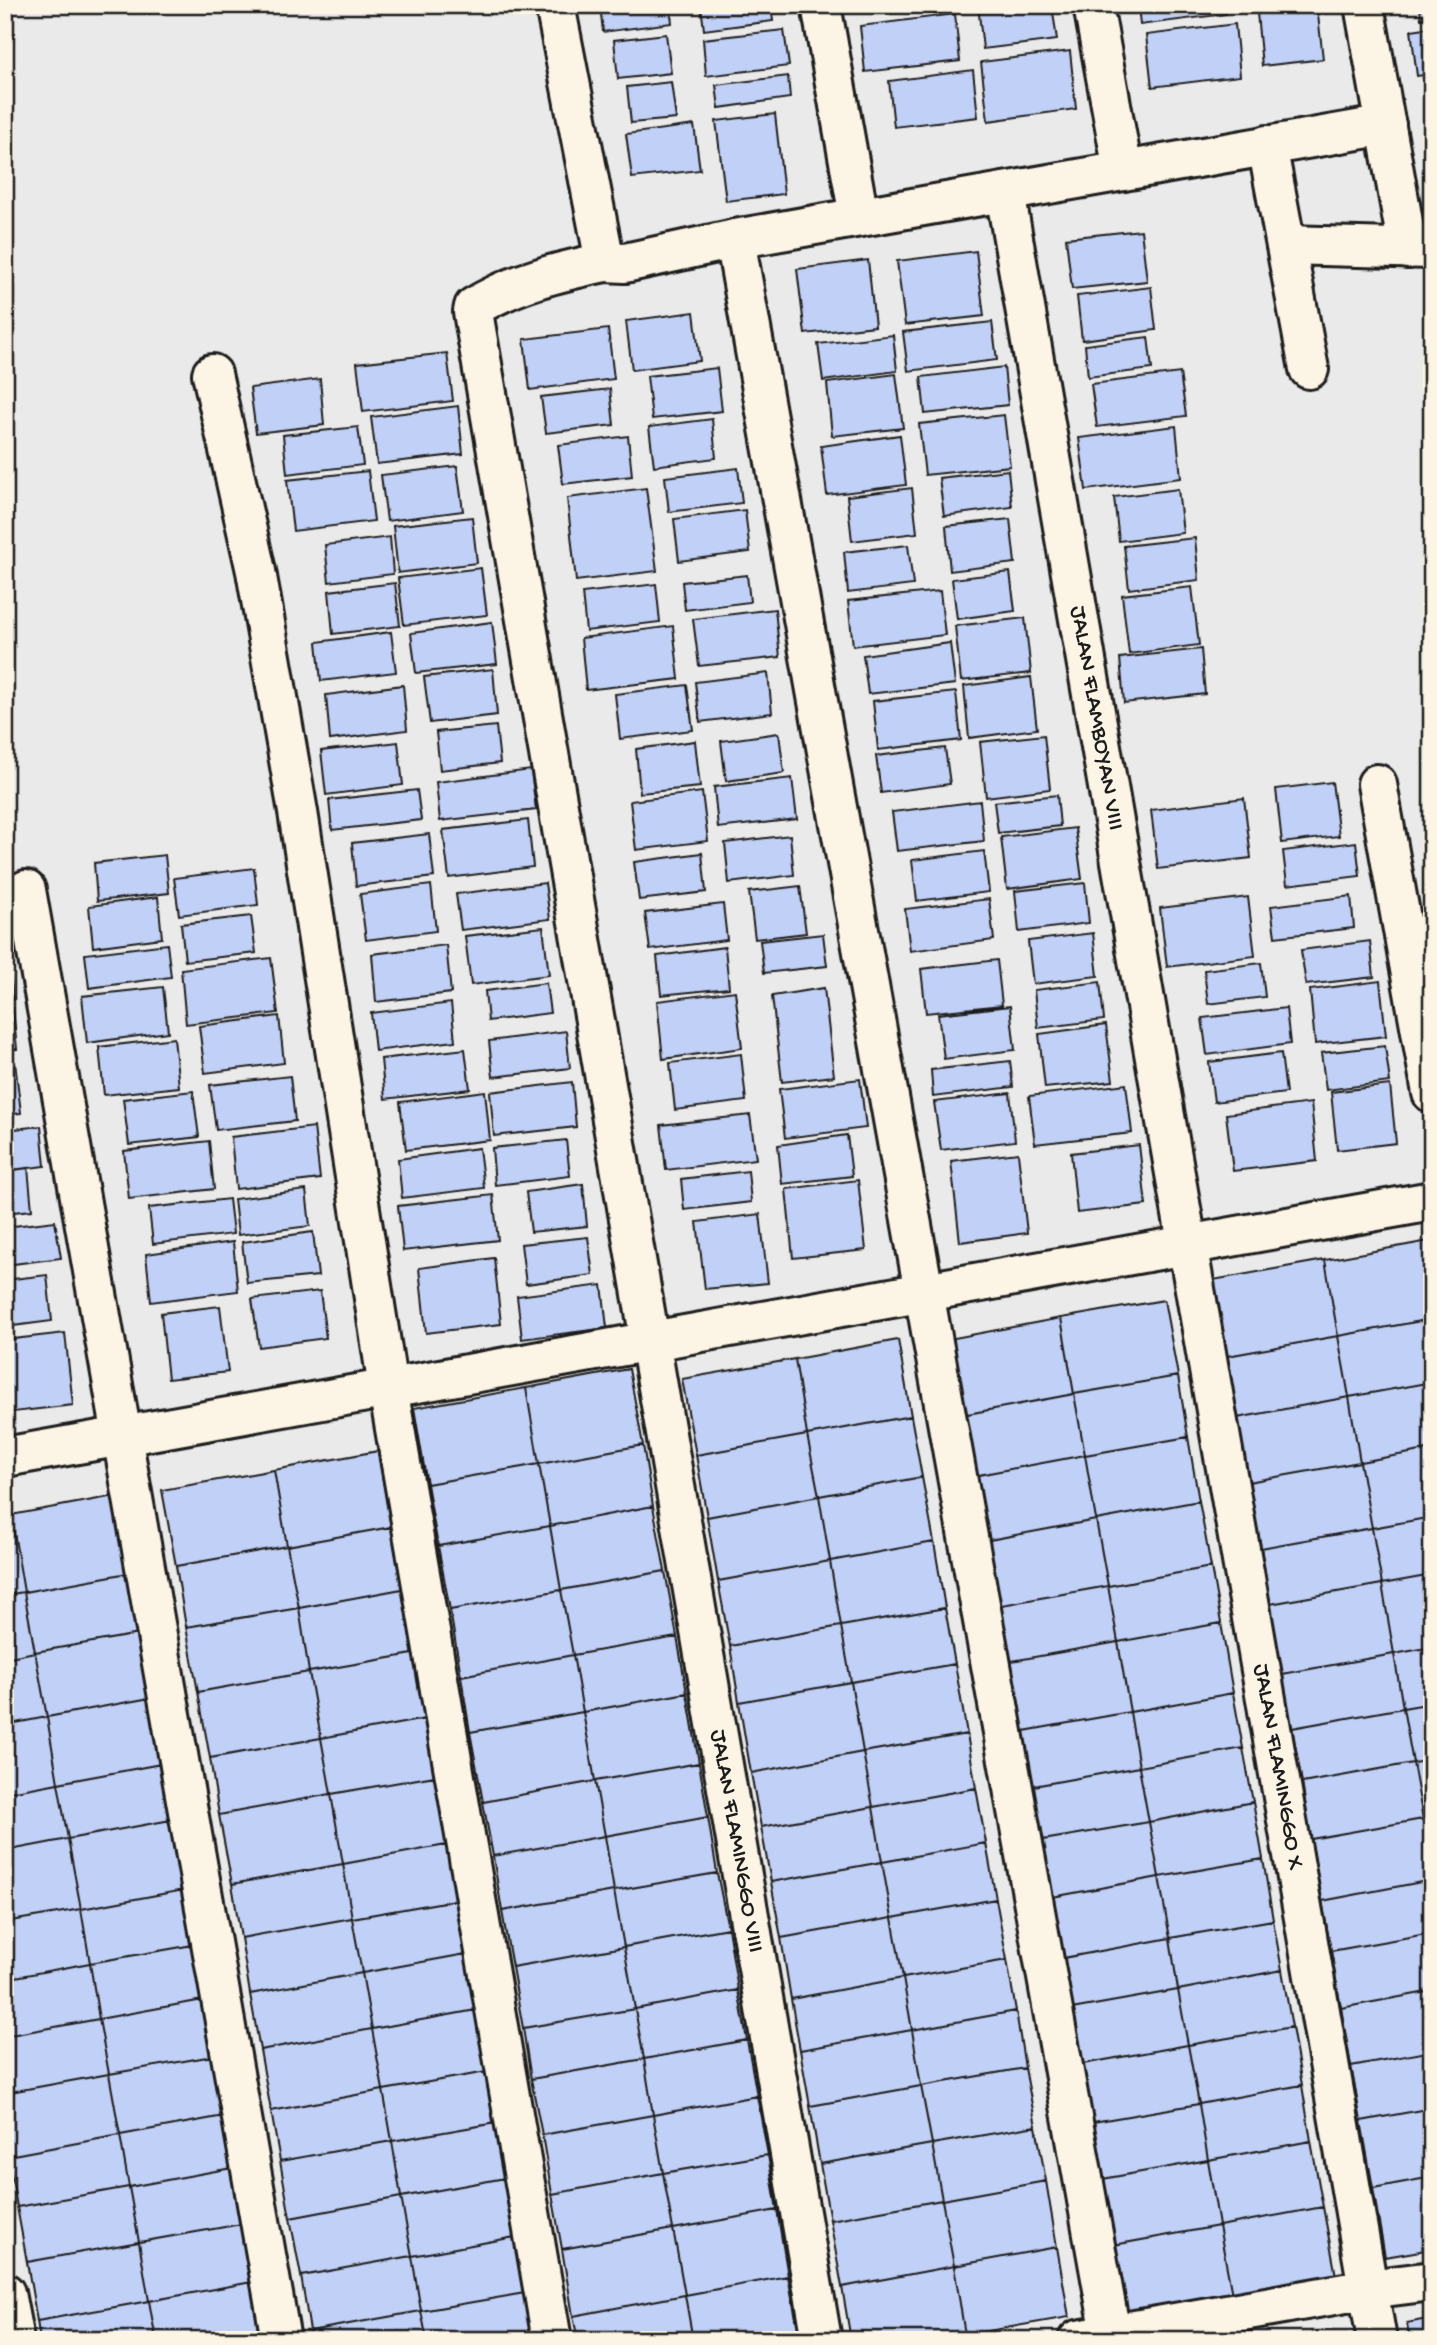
<svg xmlns="http://www.w3.org/2000/svg" width="1437" height="2345" viewBox="0 0 1437 2345" font-family="'Gochi Hand',sans-serif">
	<rect width="100%" height="100%" fill="#eaeaea"/>
	<filter id="ink" filterUnits="userSpaceOnUse"><feTurbulence type="fractalNoise" baseFrequency=".0143" numOctaves="2"/><feDisplacementMap in="SourceGraphic" scale="14" xChannelSelector="R" yChannelSelector="G"/><feConvolveMatrix kernelMatrix="1 2 1 2 8 2 1 2 1" color-interpolation-filters="sRGB"/></filter>
	<g filter="url(#ink)">
		<!-- building -->
		<path fill="#c1d0f6" stroke="#1c1c1c" stroke-width="2" d="M600 5H670L672 23 603 32Z
			M701 5H771L773 21 704 30Z
			M978 5H1052L1057 40 983 49Z
			M1138 5H1225L1226 14 1140 25Z
			M1420 5H1432V18L1421 19Z
			M1317 6 1323 59 1262 66 1257 13Z
			M955 14 960 61 865 72 860 26Z
			M1235 24 1240 76 1152 87 1146 35Z
			M1432 27V74L1417 76 1411 30Z
			M784 30 789 66 706 76 703 39Z
			M666 34 671 73 618 79 614 40Z
			M1070 51 1076 109 988 121 981 62Z
			M973 70 978 117 894 127 889 81Z
			M788 76 790 98 719 108 716 85Z
			M671 82 676 119 631 123 627 87Z
			M775 114 784 194 726 201 716 121Z
			M694 125 700 170 632 178 626 134Z
			M1141 230 1147 281 1072 289 1066 238Z
			M976 251 984 316 905 325 897 261Z
			M868 260 875 326 805 334 797 269Z
			M1151 287 1156 330 1082 340 1077 296Z
			M694 312 700 361 632 370 626 321Z
			M992 322 997 360 908 371 903 332Z
			M608 329 614 379 530 390 524 339Z
			M893 335 897 371 823 381 818 344Z
			M1148 337 1152 369 1088 377 1085 345Z
			M447 353 453 401 363 412 357 363Z
			M1004 367 1008 405 925 414 921 377Z
			M717 368 722 411 652 419 647 376Z
			M1180 373 1186 416 1097 427 1091 384Z
			M896 374 903 428 832 436 827 383Z
			M320 379 324 425 256 433 250 388Z
			M610 389 614 425 546 433 541 397Z
			M458 406 463 454 377 464 371 417Z
			M1004 415 1010 466 925 475 919 424Z
			M712 419 716 458 654 466 649 427Z
			M1176 426 1181 478 1086 490 1079 438Z
			M358 427 363 465 287 474 283 435Z
			M900 435 906 485 827 495 821 446Z
			M628 436 632 476 563 484 558 445Z
			M457 466 463 511 387 521 381 475Z
			M738 468 742 503 669 512 665 477Z
			M1008 470 1012 507 944 516 939 478Z
			M368 471 374 521 293 531 287 480Z
			M646 488 657 571 576 581 567 498Z
			M912 488 917 533 852 541 847 496Z
			M1178 489 1183 533 1119 541 1114 497Z
			M745 510 750 552 679 561 674 519Z
			M472 517 477 563 398 573 393 526Z
			M1010 519 1015 563 950 571 946 526Z
			M390 537 393 574 329 582 325 545Z
			M1195 538 1199 580 1129 589 1124 546Z
			M908 545 913 585 848 593 844 552Z
			M481 568 487 615 404 625 398 578Z
			M1010 572 1015 611 957 619 952 579Z
			M747 575 750 602 685 610 682 582Z
			M395 583 400 626 333 634 329 591Z
			M656 584 660 622 586 631 582 593Z
			M1192 587 1199 645 1129 654 1122 595Z
			M940 591 945 635 853 646 848 601Z
			M775 609 780 657 699 666 693 619Z
			M1025 618 1031 673 961 681 955 626Z
			M492 622 497 664 416 673 411 633Z
			M673 626 679 679 586 690 581 638Z
			M391 632 396 672 321 681 317 642Z
			M950 643 955 684 868 694 863 655Z
			M1201 649 1205 694 1124 703 1120 658Z
			M493 669 497 715 430 723 424 677Z
			M768 673 772 713 700 722 695 682Z
			M1031 677 1037 729 969 738 964 686Z
			M403 685 407 730 330 740 326 695Z
			M687 685 693 730 620 739 615 694Z
			M956 692 961 740 878 750 873 701Z
			M496 726 500 763 440 770 436 732Z
			M779 733 784 773 726 781 721 741Z
			M1044 735 1050 789 986 797 980 742Z
			M695 741 700 787 640 793 636 749Z
			M398 742 403 785 326 795 321 751Z
			M945 748 950 784 881 793 876 756Z
			M531 770 536 810 440 821 436 782Z
			M792 778 797 819 718 828 714 787Z
			M1332 782 1339 836 1282 843 1276 789Z
			M417 790 421 820 332 830 329 800Z
			M702 792 708 841 636 850 630 801Z
			M1057 795 1060 826 998 833 994 802Z
			M1244 798 1251 858 1158 869 1151 810Z
			M980 801 984 841 897 851 892 812Z
			M1426 812H1432L1431 859Z
			M528 820 533 867 449 878 443 830Z
			M1075 828 1082 879 1007 889 1001 837Z
			M429 834 434 877 356 886 352 843Z
			M790 835 794 875 729 883 725 843Z
			M1356 842 1360 876 1287 885 1283 851Z
			M984 851 989 892 917 901 912 860Z
			M702 853 706 892 639 900 634 862Z
			M165 855 169 893 97 901 94 863Z
			M254 868 258 905 179 915 174 878Z
			M545 883 550 919 461 930 456 894Z
			M1085 883 1089 923 1019 932 1015 891Z
			M431 885 436 931 366 940 360 894Z
			M800 886 806 933 755 939 749 892Z
			M1351 896 1354 928 1275 937 1271 906Z
			M158 897 162 938 93 947 89 906Z
			M1248 897 1255 956 1167 967 1160 908Z
			M989 899 994 940 910 951 905 909Z
			M723 904 727 940 650 950 645 913Z
			M251 916 256 953 185 961 181 924Z
			M543 927 549 975 471 985 465 936Z
			M1093 933 1098 976 1033 984 1028 941Z
			M823 934 827 966 764 973 760 941Z
			M1370 941 1374 977 1306 985 1301 950Z
			M167 944 171 977 89 988 85 954Z
			M446 945 451 993 376 1002 372 954Z
			M725 947 729 988 661 995 657 956Z
			M271 958 278 1013 186 1024 181 969Z
			M9 959 13 1000 5 1001V960Z
			M997 960 1002 1005 926 1013 921 969Z
			M1261 963 1265 997 1208 1004 1204 970Z
			M1380 981 1386 1036 1315 1044 1310 990Z
			M1100 982 1104 1020 1038 1028 1034 990Z
			M546 983 550 1013 488 1021 485 991Z
			M163 987 168 1032 87 1043 82 996Z
			M824 988 834 1076 782 1082 772 996Z
			M735 991 742 1048 663 1059 657 1001Z
			M451 1003 455 1041 375 1051 371 1013Z
			M1010 1006 1015 1050 944 1059 938 1014Z
			M13 1008 17 1049 5 1050V1009Z
			M1286 1008 1290 1044 1207 1055 1202 1018Z
			M279 1016 284 1063 205 1073 199 1026Z
			M1106 1025 1113 1081 1045 1088 1039 1034Z
			M566 1031 570 1068 493 1077 489 1041Z
			M174 1038 179 1087 104 1095 99 1047Z
			M1385 1046 1390 1082 1326 1090 1321 1053Z
			M465 1049 470 1089 385 1099 381 1059Z
			M1281 1053 1286 1093 1214 1102 1209 1062Z
			M741 1054 746 1101 675 1110 670 1063Z
			M1010 1061 1013 1087 933 1097 931 1070Z
			M15 1062 21 1113 5 1115V1063Z
			M290 1076 295 1121 216 1130 210 1085Z
			M860 1079 866 1128 785 1138 779 1089Z
			M572 1082 576 1127 494 1136 490 1092Z
			M1126 1084 1132 1133 1035 1144 1029 1096Z
			M1390 1085 1396 1143 1337 1150 1331 1092Z
			M193 1091 199 1137 129 1145 123 1099Z
			M485 1091 490 1140 406 1150 400 1102Z
			M1010 1093 1015 1141 941 1150 934 1102Z
			M1311 1103 1317 1161 1233 1171 1226 1114Z
			M750 1115 756 1159 666 1170 661 1125Z
			M41 1126 45 1166 5 1171V1130Z
			M314 1127 320 1179 236 1189 231 1137Z
			M847 1135 852 1176 782 1184 778 1145Z
			M566 1140 570 1176 495 1185 492 1148Z
			M209 1141 214 1189 129 1199 124 1151Z
			M1139 1145 1146 1205 1077 1213 1071 1153Z
			M479 1148 484 1188 402 1198 398 1159Z
			M1018 1153 1027 1233 960 1242 951 1161Z
			M28 1168 32 1210 5 1213V1171Z
			M748 1171 751 1202 684 1210 681 1179Z
			M858 1180 866 1250 793 1258 786 1189Z
			M583 1184 587 1226 531 1232 526 1192Z
			M306 1190 310 1226 238 1235 234 1199Z
			M493 1195 498 1240 403 1251 398 1206Z
			M229 1199 233 1234 153 1244 149 1208Z
			M760 1214 768 1283 705 1289 697 1222Z
			M55 1221 61 1258 5 1265V1227Z
			M313 1232 318 1276 247 1283 242 1242Z
			M588 1237 593 1275 526 1284 521 1244Z
			M1429 1241 1432 1257V1319L1338 1336 1325 1260Z
			M233 1242 238 1291 151 1302 146 1254Z
			M494 1258 501 1324 426 1333 419 1268Z
			M1325 1260 1338 1336 1227 1356 1213 1280Z
			M47 1275 52 1321 5 1327V1280Z
			M602 1285 607 1328 522 1339 517 1296Z
			M320 1291 326 1338 259 1347 252 1299Z
			M1164 1300 1178 1376 1074 1394 1061 1318Z
			M220 1306 228 1372 168 1379 161 1313Z
			M1061 1318 1074 1394 962 1415 949 1339Z
			M1432 1319V1382L1349 1397 1338 1336Z
			M65 1333 73 1405 5 1413V1340Z
			M1338 1336 1349 1397 1237 1418 1227 1356Z
			M898 1340 911 1416 807 1435 795 1359Z
			M795 1359 807 1435 696 1455 682 1379Z
			M629 1369 643 1445 539 1464 526 1388Z
			M1178 1376 1188 1437 1085 1455 1074 1394Z
			M1432 1382V1449L1360 1462 1349 1397Z
			M526 1388 539 1464 427 1484 414 1408Z
			M1074 1394 1085 1455 973 1476 962 1415Z
			M1349 1397 1360 1462 1248 1482 1237 1418Z
			M911 1416 922 1477 819 1496 807 1435Z
			M807 1435 819 1496 707 1517 696 1455Z
			M1188 1437 1199 1501 1096 1520 1085 1455Z
			M643 1445 653 1506 550 1526 539 1464Z
			M1432 1449V1517L1372 1528 1360 1462Z
			M378 1451 391 1527 287 1546 274 1470Z
			M1085 1455 1096 1520 984 1541 973 1476Z
			M1360 1462 1372 1528 1261 1548 1248 1482Z
			M539 1464 550 1526 438 1546 427 1484Z
			M274 1470 287 1546 176 1566 162 1490Z
			M922 1477 934 1542 830 1561 819 1496Z
			M115 1496 128 1573 24 1592 11 1515Z
			M819 1496 830 1561 718 1581 707 1517Z
			M1199 1501 1211 1567 1108 1586 1096 1520Z
			M653 1506 665 1571 561 1590 550 1526Z
			M11 1515 24 1592 5 1595V1516Z
			M1432 1517V1575L1382 1584 1372 1528Z
			M1096 1520 1108 1586 996 1606 984 1541Z
			M550 1526 561 1590 450 1610 438 1546Z
			M391 1527 402 1589 299 1608 287 1546Z
			M1372 1528 1382 1584 1270 1604 1261 1548Z
			M934 1542 945 1608 841 1626 830 1561Z
			M287 1546 299 1608 186 1627 176 1566Z
			M830 1561 841 1626 730 1646 718 1581Z
			M1211 1567 1221 1623 1118 1642 1108 1586Z
			M665 1571 677 1637 573 1655 561 1590Z
			M128 1573 139 1634 35 1652 24 1592Z
			M1432 1575V1647L1394 1654 1382 1584Z
			M1382 1584 1394 1654 1282 1674 1270 1604Z
			M1108 1586 1118 1642 1006 1662 996 1606Z
			M402 1589 413 1654 309 1672 299 1608Z
			M561 1590 573 1655 461 1676 450 1610Z
			M24 1592 35 1652 5 1658V1595Z
			M299 1608 309 1672 198 1692 186 1627Z
			M945 1608 955 1664 851 1682 841 1626Z
			M1221 1623 1233 1693 1130 1712 1118 1642Z
			M841 1626 851 1682 739 1702 730 1646Z
			M139 1634 150 1698 47 1717 35 1652Z
			M677 1637 687 1693 583 1712 573 1655Z
			M1118 1642 1130 1712 1018 1732 1006 1662Z
			M1432 1647V1703L1403 1708 1394 1654Z
			M35 1652 47 1717 5 1725V1658Z
			M413 1654 425 1719 321 1738 309 1672Z
			M1394 1654 1403 1708 1292 1728 1282 1674Z
			M573 1655 583 1712 470 1732 461 1676Z
			M955 1664 967 1734 863 1752 851 1682Z
			M309 1672 321 1738 210 1758 198 1692Z
			M851 1682 863 1752 751 1773 739 1702Z
			M687 1693 699 1763 595 1781 583 1712Z
			M1233 1693 1243 1748 1139 1767 1130 1712Z
			M150 1698 161 1764 58 1783 47 1717Z
			M1432 1703V1760L1413 1763 1403 1708Z
			M1403 1708 1413 1763 1302 1783 1292 1728Z
			M583 1712 595 1781 483 1802 470 1732Z
			M1130 1712 1139 1767 1028 1787 1018 1732Z
			M47 1717 58 1783 5 1793V1725Z
			M425 1719 435 1776 331 1794 321 1738Z
			M967 1734 976 1788 873 1807 863 1752Z
			M321 1738 331 1794 219 1815 210 1758Z
			M1243 1748 1253 1802 1149 1822 1139 1767Z
			M863 1752 873 1807 761 1827 751 1773Z
			M1432 1760V1818L1423 1819 1413 1763Z
			M699 1763 708 1817 605 1836 595 1781Z
			M1413 1763 1423 1819 1311 1839 1302 1783Z
			M161 1764 171 1820 68 1839 58 1783Z
			M1139 1767 1149 1822 1037 1841 1028 1787Z
			M435 1776 446 1845 343 1864 331 1794Z
			M595 1781 605 1836 493 1856 483 1802Z
			M58 1783 68 1839 5 1851V1793Z
			M976 1788 986 1843 882 1862 873 1807Z
			M331 1794 343 1864 232 1884 219 1815Z
			M1253 1802 1263 1859 1159 1877 1149 1822Z
			M873 1807 882 1862 771 1882 761 1827Z
			M708 1817 717 1873 614 1891 605 1836Z
			M1432 1818V1868L1423 1819Z
			M1423 1819 1432 1868V1880L1322 1901 1311 1839Z
			M171 1820 184 1890 81 1909 68 1839Z
			M1149 1822 1159 1877 1047 1898 1037 1841Z
			M605 1836 614 1891 502 1911 493 1856Z
			M68 1839 81 1909 5 1922V1851Z
			M986 1843 996 1899 892 1918 882 1862Z
			M446 1845 456 1900 352 1918 343 1864Z
			M1263 1859 1273 1920 1170 1938 1159 1877Z
			M882 1862 892 1918 781 1938 771 1882Z
			M343 1864 352 1918 241 1938 232 1884Z
			M717 1873 728 1928 624 1947 614 1891Z
			M1159 1877 1170 1938 1058 1959 1047 1898Z
			M1432 1880V1933L1331 1951 1322 1901Z
			M184 1890 193 1945 90 1963 81 1909Z
			M614 1891 624 1947 512 1967 502 1911Z
			M996 1899 1007 1960 903 1978 892 1918Z
			M456 1900 466 1954 362 1973 352 1918Z
			M81 1909 90 1963 5 1979V1922Z
			M352 1918 362 1973 250 1994 241 1938Z
			M892 1918 903 1978 791 1999 781 1938Z
			M1273 1920 1282 1970 1178 1990 1170 1938Z
			M728 1928 738 1990 635 2009 624 1947Z
			M1432 1933V1991L1341 2008 1331 1951Z
			M1170 1938 1178 1990 1066 2010 1058 1959Z
			M193 1945 203 2000 99 2019 90 1963Z
			M624 1947 635 2009 523 2028 512 1967Z
			M466 1954 476 2010 372 2029 362 1973Z
			M1007 1960 1016 2011 912 2030 903 1978Z
			M90 1963 99 2019 5 2036V1979Z
			M1282 1970 1292 2027 1188 2045 1178 1990Z
			M362 1973 372 2029 260 2050 250 1994Z
			M903 1978 912 2030 800 2050 791 1999Z
			M738 1990 747 2040 644 2059 635 2009Z
			M1178 1990 1188 2045 1077 2065 1066 2010Z
			M1432 1991V2051L1351 2066 1341 2008Z
			M203 2000 213 2056 109 2074 99 2019Z
			M635 2009 644 2059 531 2079 523 2028Z
			M476 2010 487 2072 383 2090 372 2029Z
			M1016 2011 1025 2068 921 2086 912 2030Z
			M99 2019 109 2074 5 2093V2036Z
			M1292 2027 1302 2085 1199 2104 1188 2045Z
			M372 2029 383 2090 271 2111 260 2050Z
			M912 2030 921 2086 810 2106 800 2050Z
			M747 2040 757 2096 653 2115 644 2059Z
			M1188 2045 1199 2104 1087 2123 1077 2065Z
			M1432 2051V2108L1361 2121 1351 2066Z
			M213 2056 224 2116 120 2135 109 2074Z
			M644 2059 653 2115 542 2135 531 2079Z
			M1025 2068 1036 2126 932 2144 921 2086Z
			M487 2072 496 2123 392 2141 383 2090Z
			M109 2074 120 2135 8 2156 5 2139V2093Z
			M1302 2085 1311 2141 1208 2160 1199 2104Z
			M921 2086 932 2144 820 2164 810 2106Z
			M383 2090 392 2141 280 2161 271 2111Z
			M757 2096 768 2155 663 2173 653 2115Z
			M1199 2104 1208 2160 1097 2180 1087 2123Z
			M1432 2108V2177L1373 2188 1361 2121Z
			M653 2115 663 2173 552 2194 542 2135Z
			M224 2116 232 2168 129 2187 120 2135Z
			M496 2123 505 2178 401 2197 392 2141Z
			M1036 2126 1046 2181 942 2200 932 2144Z
			M120 2135 129 2187 17 2207 8 2156Z
			M392 2141 401 2197 290 2218 280 2161Z
			M1311 2141 1323 2207 1219 2226 1208 2160Z
			M932 2144 942 2200 830 2220 820 2164Z
			M768 2155 777 2210 673 2229 663 2173Z
			M1208 2160 1219 2226 1108 2246 1097 2180Z
			M232 2168 242 2224 139 2242 129 2187Z
			M663 2173 673 2229 562 2249 552 2194Z
			M1432 2177V2249L1385 2257 1373 2188Z
			M505 2178 515 2237 412 2256 401 2197Z
			M1046 2181 1057 2247 954 2266 942 2200Z
			M129 2187 139 2242 27 2262 17 2207Z
			M401 2197 412 2256 301 2276 290 2218Z
			M942 2200 954 2266 842 2287 830 2220Z
			M1323 2207 1336 2276 1232 2295 1219 2226Z
			M777 2210 788 2276 685 2295 673 2229Z
			M242 2224 252 2282 149 2301 139 2242Z
			M1219 2226 1232 2295 1120 2315 1108 2246Z
			M673 2229 685 2295 573 2316 562 2249Z
			M515 2237 525 2293 421 2311 412 2256Z
			M139 2242 149 2301 37 2321 27 2262Z
			M1057 2247 1069 2317 965 2335 954 2266Z
			M412 2256 421 2311 310 2331 301 2276Z
			M954 2266 965 2335 941 2340H851L842 2287Z
			M788 2276 800 2340H693L685 2295Z
			M252 2282 262 2338 250 2340H156L149 2301Z
			M525 2293 533 2340H427L421 2311Z
			M685 2295 693 2340H578L573 2316Z
			M149 2301 156 2340H40L37 2321Z
			M421 2311 427 2340H311L310 2331Z
			M1432 2318V2340H1409L1407 2323Z"/>
		<g fill="none" stroke-linecap="round" stroke-linejoin="round">
			<defs>
				<g id="minor">
					<path d="M555 5 605 262 625 263 735 239 1386 125"/>
					<path d="M821 5 859 217"/>
					<path d="M1093 5 1123 171"/>
					<path d="M1364 5 1408 249"/>
					<path d="M1267 145 1309 369"/>
					<path id="s1" d="M1005 192 1377 2340"/>
					<path d="M735 239 1111 2334"/>
					<path d="M1286 245 1431 249"/>
					<path id="s2" d="M605 262C558 272 515 282 474 307L473 312 822 2340"/>
					<path d="M212 374 256 571 298 812 388 1388 552 2340"/>
					<path d="M1377 784 1432 1093"/>
					<path d="M26 890 281 2340"/>
					<path d="M5 1457 1432 1201"/>
					<path d="M5 2293 14 2340"/>
					<path d="M1078 2340 1368 2289 1432 2281"/>
				</g>
			</defs>
			<!-- minor casing -->
			<use href="#minor" stroke="#1c1c1c" stroke-width="44"/>
			<!-- minor -->
			<use href="#minor" stroke="#fcf5e5" stroke-width="38"/>
		</g>
	</g>
	<g text-anchor="middle" dominant-baseline="central" stroke-width="5" stroke-linejoin="round" paint-order="stroke">
		<!-- street labels -->
		<g font-size="24" fill="#1c1c1c" stroke="#fcf5e5">
			<text stroke="none"><textPath href="#s1" startOffset="534">JALAN FLAMBOYAN VIII</textPath></text>
			<text stroke="none"><textPath href="#s1" startOffset="1598">JALAN FLAMINGGO X</textPath></text>
			<text stroke="none"><textPath href="#s2" startOffset="1696">JALAN FLAMINGGO VIII</textPath></text>
		</g>
	</g>
	<!-- margin -->
	<rect width="1437" height="2345" fill="none" stroke="#fcf5e5" stroke-width="28"/>
	<rect x="14" y="14" width="1409" height="2317" fill="none" stroke="#1c1c1c" stroke-width="2.5" filter="url(#ink)"/>
</svg>
